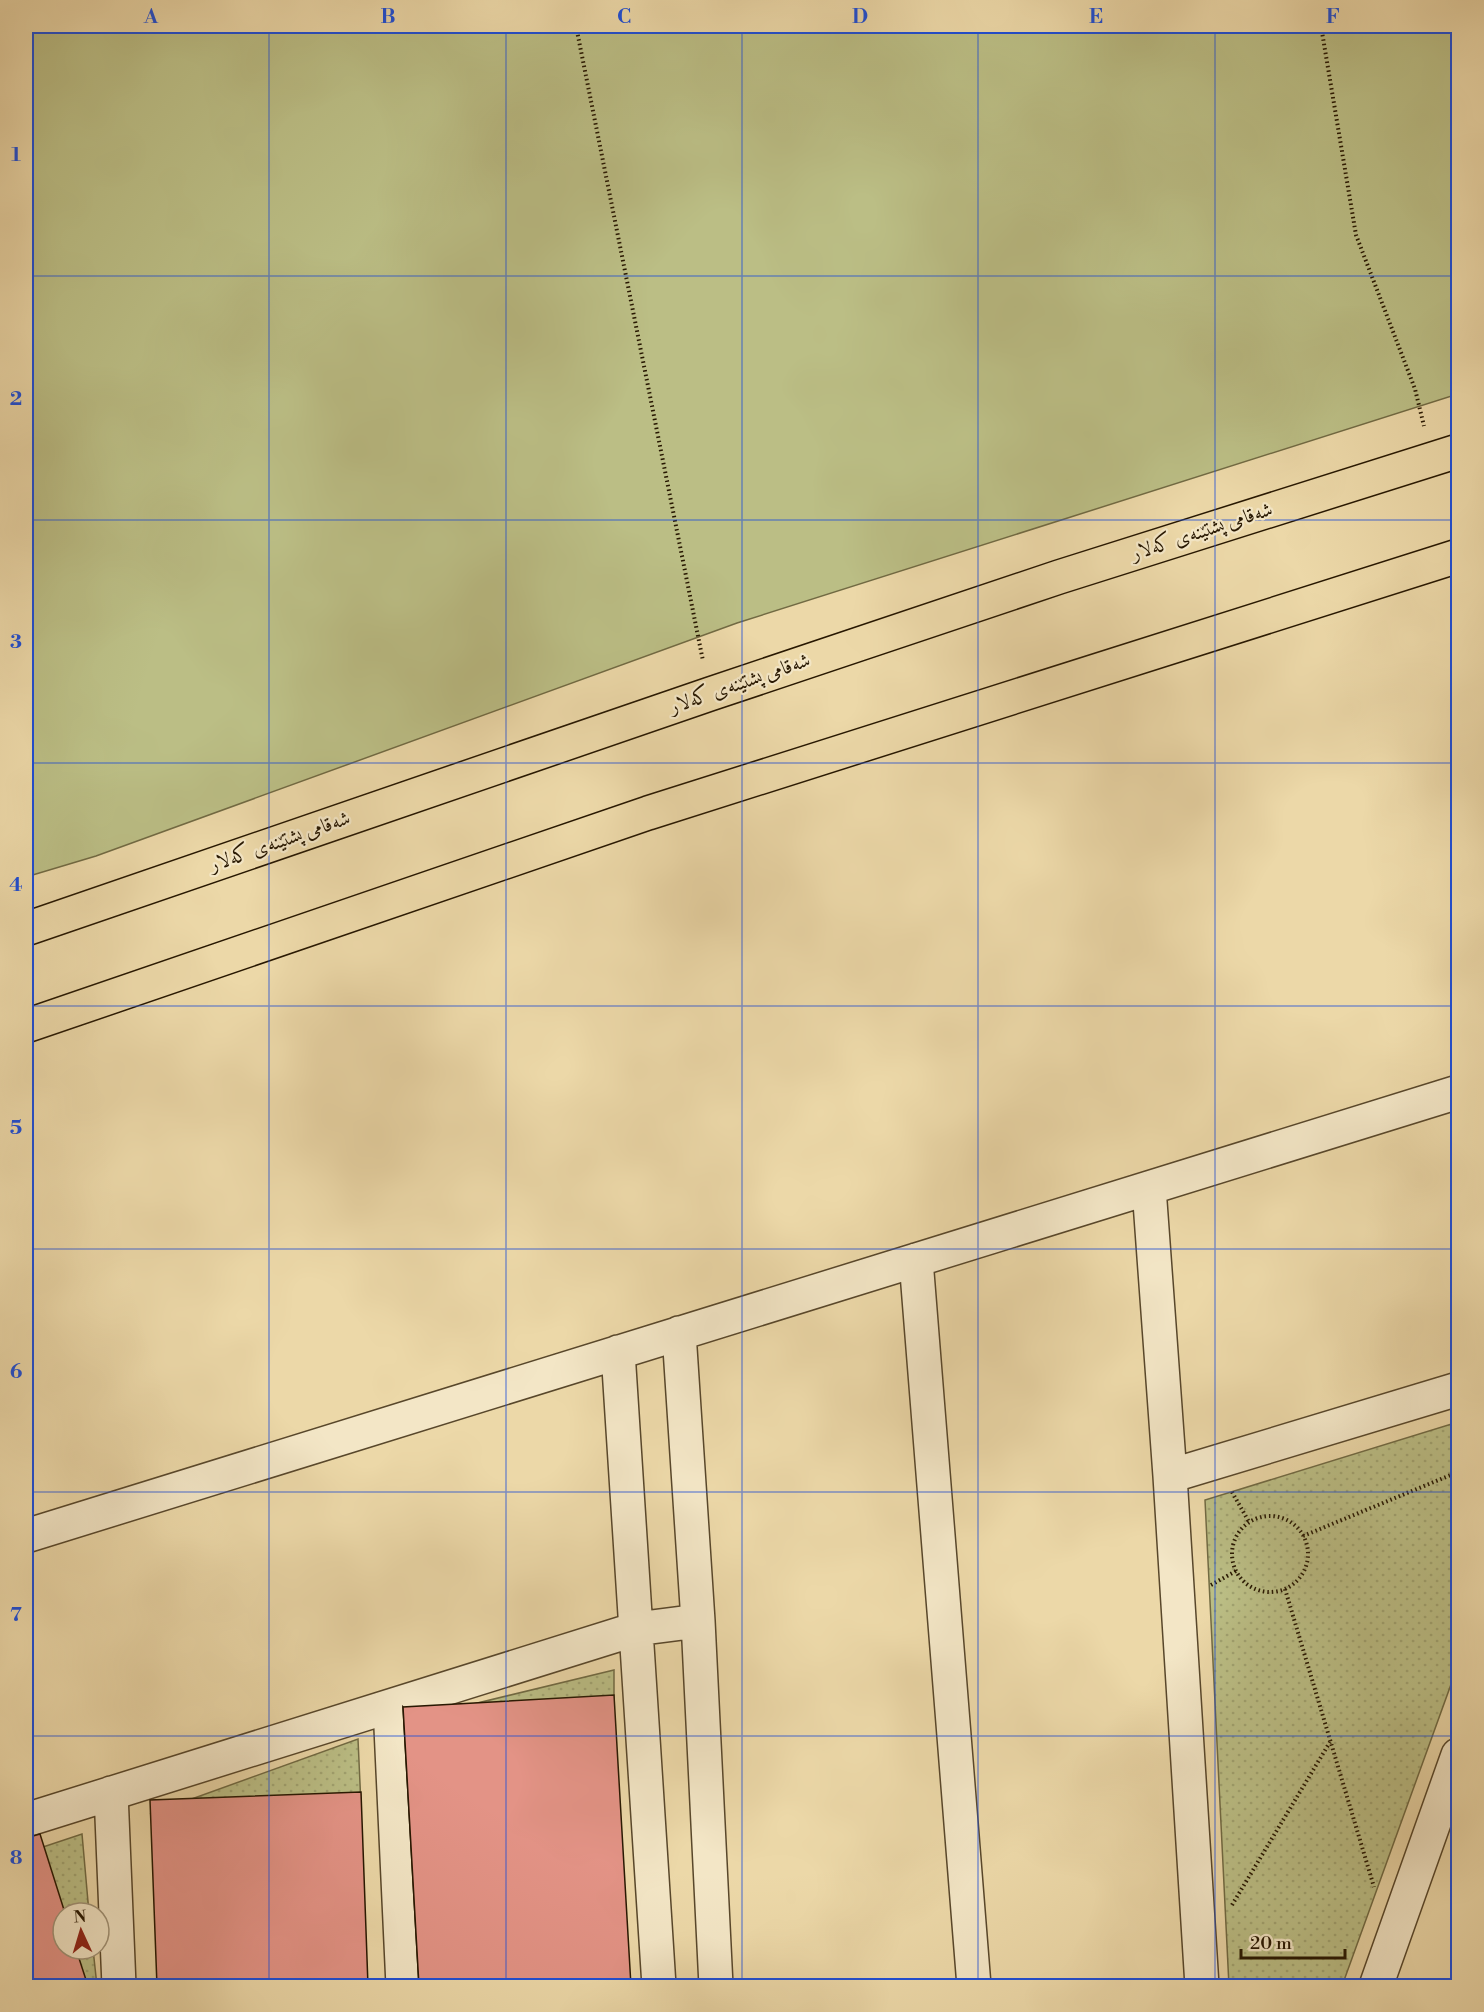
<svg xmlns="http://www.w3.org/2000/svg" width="1484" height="2012" viewBox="0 0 1484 2012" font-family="'Libre Bodoni',Amiri,serif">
	<defs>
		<pattern id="garden-dots" width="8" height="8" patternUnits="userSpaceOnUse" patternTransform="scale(1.5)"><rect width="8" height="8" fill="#bbbe85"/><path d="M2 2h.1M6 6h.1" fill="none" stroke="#a1a371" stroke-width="1.8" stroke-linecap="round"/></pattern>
	</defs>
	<rect width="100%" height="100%" fill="#ecd8a8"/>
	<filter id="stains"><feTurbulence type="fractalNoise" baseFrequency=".00333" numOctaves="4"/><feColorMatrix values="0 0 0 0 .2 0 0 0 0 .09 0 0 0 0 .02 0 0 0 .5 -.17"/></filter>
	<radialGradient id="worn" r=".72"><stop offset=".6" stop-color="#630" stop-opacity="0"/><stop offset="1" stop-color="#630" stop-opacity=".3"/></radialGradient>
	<!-- grass -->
	<path fill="#bbbe85" stroke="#716a43" stroke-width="1.5" d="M26 26H1458V394L737 623 96 856 26 877Z"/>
	<!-- garden -->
	<path fill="url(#garden-dots)" stroke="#716a43" stroke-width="1.5" d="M1458 1422V1665L1342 1986H1229L1205 1500Z
		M614 1670V1708L403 1721Z
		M358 1739 361 1806 150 1814Z
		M82 1834 89 1913H63L40 1848Z
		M72 1949H93L97 1986H83Z"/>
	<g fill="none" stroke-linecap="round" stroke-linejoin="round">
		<defs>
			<path id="minor" d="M1149 1188 1170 1476 1202 1986
				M916 1260 974 1986
				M679 1333 698 1621 716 1986
				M618 1352 659 1986
				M1170 1476 1458 1389
				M26 1536 1458 1092
				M390 1706 403 1986
				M111 1793 119 1986
				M26 1820 636 1629 698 1621
				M1376 1986 1458 1755"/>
			<path id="trunk" d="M26 929 710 694 1059 577 1458 451
				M26 1026 648 813 1458 556"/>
		</defs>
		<!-- minor casing -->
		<use href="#minor" stroke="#58472b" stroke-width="36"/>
		<!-- trunk casing -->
		<use href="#trunk" stroke="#271701" stroke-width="36"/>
		<!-- path -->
		<path stroke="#271701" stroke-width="4" stroke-dasharray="1.5 3" stroke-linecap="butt" d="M576 26 703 661
			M1321 26 1356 235 1415 389 1424 426
			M1232 1492 1249 1522
			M1232 1554a38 38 0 1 1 76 0a38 38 0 1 1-76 0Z
			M1303 1536 1458 1472
			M1211 1585 1236 1571
			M1285 1589 1374 1887
			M1232 1905 1330 1742"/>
		<!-- minor -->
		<use href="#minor" stroke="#f3e6c6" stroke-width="33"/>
		<!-- trunk -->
		<use href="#trunk" stroke="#ecd8a8" stroke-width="33"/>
	</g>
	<!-- wall -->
	<path fill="#c37e73" stroke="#271701" stroke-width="1.5" d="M403 1707 631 1986H419Z"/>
	<!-- building -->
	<path fill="#e39386" stroke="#271701" stroke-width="1.5" d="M614 1695 631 1986H419L403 1707Z
		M361 1792 368 1986H157L150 1800Z
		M40 1834 65 1913H63V1949H76L88 1986H26V1838Z"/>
	<!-- grid -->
	<path fill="none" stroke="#1d4ed8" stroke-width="1.5" stroke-opacity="0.55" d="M269 26V1986M506 26V1986M742 26V1986M978 26V1986M1215 26V1986M26 276H1458M26 520H1458M26 763H1458M26 1006H1458M26 1249H1458M26 1492H1458M26 1736H1458"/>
	<g text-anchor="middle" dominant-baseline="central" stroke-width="4.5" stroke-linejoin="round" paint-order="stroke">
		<!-- street labels -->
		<g font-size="20" fill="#271701" stroke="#f3e6c6">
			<text transform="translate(1202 532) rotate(-18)">شەقامی پشتێنەی کەلار</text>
			<text transform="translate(740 684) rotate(-19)">شەقامی پشتێنەی کەلار</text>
			<text transform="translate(280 842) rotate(-19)">شەقامی پشتێنەی کەلار</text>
		</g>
	</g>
	<!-- margin -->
	<rect width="1484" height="2012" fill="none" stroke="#ecd8a8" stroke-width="66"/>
	<!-- north arrow -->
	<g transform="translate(81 1931) rotate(356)"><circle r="28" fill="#f3e6c6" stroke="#a19377" stroke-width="1.5"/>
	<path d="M0-4.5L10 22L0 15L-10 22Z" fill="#8f2418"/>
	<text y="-9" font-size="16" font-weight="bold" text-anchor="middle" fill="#271701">N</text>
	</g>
	<!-- scale -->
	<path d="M1241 1949v9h104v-9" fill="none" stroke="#271701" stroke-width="3"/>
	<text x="1250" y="1949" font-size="18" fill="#271701" stroke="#f3e6c6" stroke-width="4.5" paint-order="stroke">20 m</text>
	<rect x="33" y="33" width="1418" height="1946" fill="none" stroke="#1d4ed8" stroke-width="2"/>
	<g font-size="20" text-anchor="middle" font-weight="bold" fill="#1d4ed8">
		<text x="151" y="23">A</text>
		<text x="388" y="23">B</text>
		<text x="624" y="23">C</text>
		<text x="860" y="23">D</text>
		<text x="1096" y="23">E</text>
		<text x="1333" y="23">F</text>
		<text x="16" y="161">1</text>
		<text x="16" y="405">2</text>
		<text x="16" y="648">3</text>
		<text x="16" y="891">4</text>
		<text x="16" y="1134">5</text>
		<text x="16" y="1378">6</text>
		<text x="16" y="1621">7</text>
		<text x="16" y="1864">8</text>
	</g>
	<rect width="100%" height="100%" filter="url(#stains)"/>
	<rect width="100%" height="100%" fill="url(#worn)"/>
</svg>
